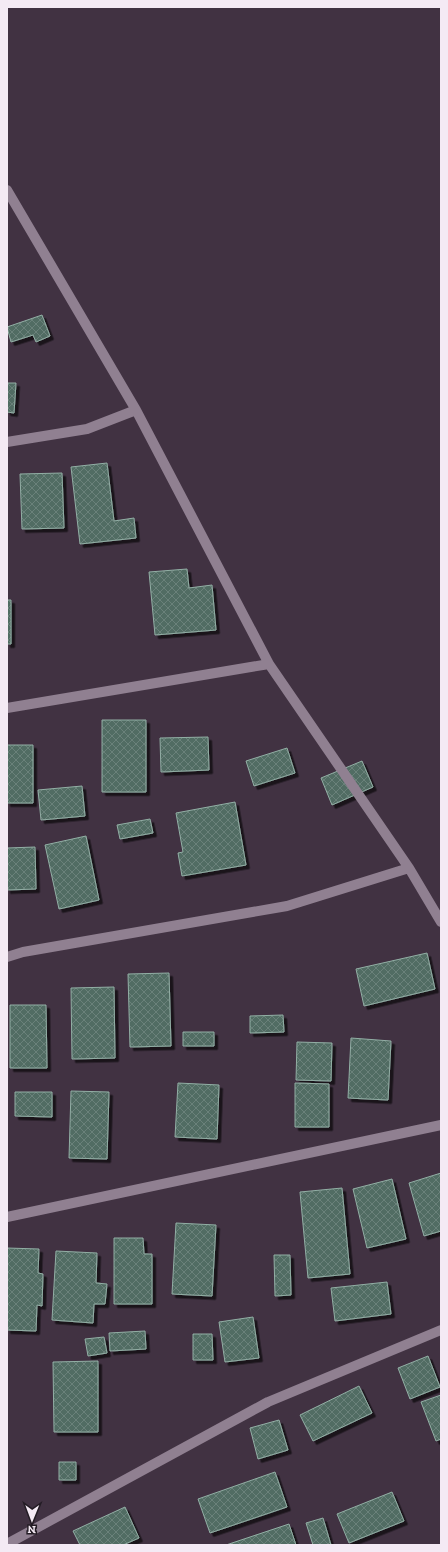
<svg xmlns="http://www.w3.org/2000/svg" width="448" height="1552" viewBox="0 0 448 1552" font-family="'Zilla Slab',serif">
	<defs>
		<pattern id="building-cross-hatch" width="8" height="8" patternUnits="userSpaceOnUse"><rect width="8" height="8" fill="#516c63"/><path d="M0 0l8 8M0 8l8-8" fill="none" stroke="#6b817a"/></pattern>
		<filter id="shadow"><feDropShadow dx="3.5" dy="3.5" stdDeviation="0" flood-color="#0009"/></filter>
	</defs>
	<rect width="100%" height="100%" fill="#413242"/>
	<!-- building -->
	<path fill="url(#building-cross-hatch)" stroke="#92afa5" filter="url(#shadow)" d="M42 315 50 336 36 342 33 335 11 342 7 327Z
		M7 383H16L14 413 7 412Z
		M107 463 114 521 134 518 136 538 80 544 71 467Z
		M62 473 64 528 22 529 20 474Z
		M187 569 189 588 212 585 216 630 155 635 149 572Z
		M7 600H11V644H7Z
		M102 720H146V792H102Z
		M208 737 209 770 161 772 160 738Z
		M7 745H33V803H7Z
		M287 748 295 773 254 786 246 761Z
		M362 761 373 787 332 805 321 778Z
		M82 786 85 816 41 820 38 790Z
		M235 802 246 865 182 876 178 853 183 852 176 813Z
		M150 819 153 833 120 839 117 825Z
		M86 836 99 900 59 909 45 845Z
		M35 847 36 889 7 890V848Z
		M427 953 435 989 364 1006 356 969Z
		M169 973 171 1046 130 1047 128 974Z
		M114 987 115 1058 72 1059 71 988Z
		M10 1005H46L47 1068H10Z
		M283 1015 284 1032 250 1033V1016Z
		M183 1032H214V1046H183Z
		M351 1038 391 1041 388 1100 348 1098Z
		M297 1042 332 1043 331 1081 296 1080Z
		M178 1083 219 1085 217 1139 175 1137Z
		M295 1083 329 1084V1127H295Z
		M71 1091 109 1092 107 1159 69 1158Z
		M15 1092H52V1117L15 1116Z
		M441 1173V1231L424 1236 409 1183Z
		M392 1179 406 1239 367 1248 353 1189Z
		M342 1188 350 1274 308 1278 300 1192Z
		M176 1223 216 1225 212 1296 172 1294Z
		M114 1238H143L144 1254H152V1304H114Z
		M7 1248 39 1249 38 1273 43 1274 42 1306 37 1305 36 1331 7 1330Z
		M56 1251 97 1253 96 1283 107 1284 105 1304H94L93 1323 52 1320Z
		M274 1255H290L291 1295 275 1296Z
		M387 1282 391 1314 335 1321 331 1288Z
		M253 1317 259 1358 225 1362 219 1322Z
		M145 1331 146 1349 110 1351 109 1333Z
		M193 1334H212L213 1360H193Z
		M104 1337 107 1353 88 1356 85 1339Z
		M428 1356 440 1387 410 1399 398 1368Z
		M98 1361V1432H54L53 1362Z
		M359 1386 372 1413 313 1441 300 1415Z
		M441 1395V1439L436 1441 421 1402Z
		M279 1420 288 1450 258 1459 250 1428Z
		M59 1462H76V1480H59Z
		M275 1472 287 1507 210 1533 198 1499Z
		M392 1492 404 1521 349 1543 337 1514Z
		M125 1507 139 1538 123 1545H80L73 1531Z
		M323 1518 331 1545H313L306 1523Z
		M289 1524 296 1545H226Z"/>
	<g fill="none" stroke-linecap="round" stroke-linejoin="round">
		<!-- minor -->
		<path stroke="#908091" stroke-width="10" d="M7 190 136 410 269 664 409 868 441 922
			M7 442 87 429 136 410
			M7 708 269 664
			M7 957 23 952 287 906 409 868
			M7 1217 441 1125
			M7 1544 268 1402 441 1330"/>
	</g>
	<!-- border -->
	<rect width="448" height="1552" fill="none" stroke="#f4eaf4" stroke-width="16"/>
	<!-- north arrow -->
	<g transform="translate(32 1520) rotate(181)" stroke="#231c24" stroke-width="3" paint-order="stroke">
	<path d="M0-3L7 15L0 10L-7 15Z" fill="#f4eaf4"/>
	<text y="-6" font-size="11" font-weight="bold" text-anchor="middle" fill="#f4eaf4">N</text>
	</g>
</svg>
